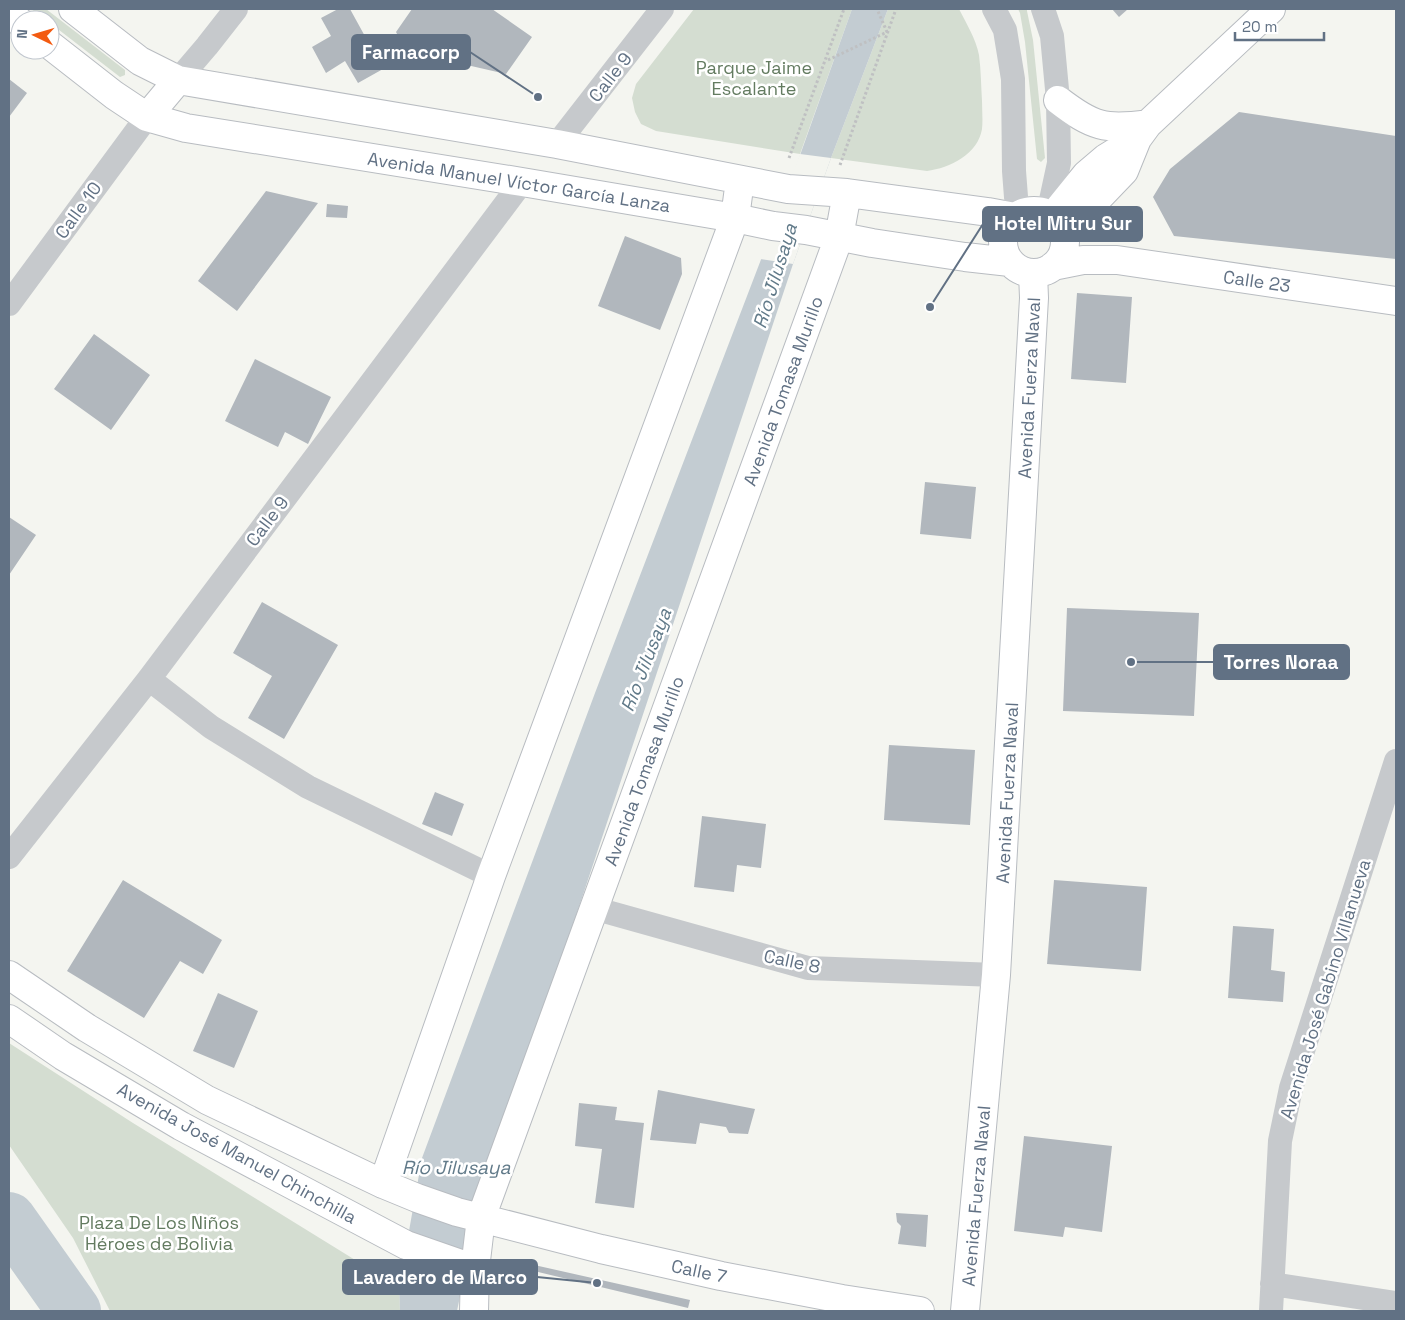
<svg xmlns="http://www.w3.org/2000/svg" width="1405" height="1320" viewBox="0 0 1405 1320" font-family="'Space Grotesk',sans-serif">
	<rect width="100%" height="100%" fill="#f4f5f0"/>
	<!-- green -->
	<path fill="#d4ddd1" d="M31 9H46L125 70V75L120 77 50 23V20H46Z
		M694 9H852L800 154 656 131 641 124 635 112 632 98 636 84Z
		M888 9H959C966 23 976 39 979 55 981 70 981 86 982 101 982 110 983 120 982 129 978 154 950 168 927 171L831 158Z
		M1018 9H1027V11L1033 40 1045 158 1041 162 1037 159 1025 42 1020 13Z
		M9 1043 133 1123 399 1287 400 1311H110L73 1238 9 1145Z"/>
	<!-- water -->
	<path fill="#c3ccd2" d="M852 9H888L831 158 793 264 477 1213 457 1311H400L399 1287 422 1158 595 693 788 189Z"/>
	<!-- pier -->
	<path fill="#f4f5f0" d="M800 154 831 158 793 264 760 259Z"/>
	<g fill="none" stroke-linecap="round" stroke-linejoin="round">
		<!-- river -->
		<path stroke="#c3ccd2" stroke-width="54" d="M9 1219 74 1311"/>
	</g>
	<!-- building -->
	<path fill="#b1b7bd" d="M338 9H350L383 69 358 83 345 61 326 73 312 47 331 36 321 18Z
		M412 9H492L532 37 506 74 406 51 396 32Z
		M1112 9H1128L1119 17Z
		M9 79 27 93 9 117Z
		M1239 112 1396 136V259L1174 236 1153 197 1170 169Z
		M266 191 318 203 237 311 198 281Z
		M327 204 348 206 347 218 326 217Z
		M625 236 681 258 682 274 660 330 598 306Z
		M1077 293 1132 297 1126 383 1071 379Z
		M94 334 150 375 111 430 54 389Z
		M255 359 331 397 308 444 285 432 278 447 225 421Z
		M925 482 976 487 971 539 920 534Z
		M9 517 36 535 9 575Z
		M262 602 338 645 284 739 248 718 272 676 233 653Z
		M1067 608 1199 613 1194 716 1063 711Z
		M889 745 975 750 970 825 884 820Z
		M435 792 464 804 452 836 422 824Z
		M702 816 766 824 761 868 737 865 734 892 694 887Z
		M123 880 222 940 203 974 180 961 144 1018 67 971Z
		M1054 880 1147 887 1141 971 1047 964Z
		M1233 926 1274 929 1271 970 1285 972 1283 1002 1228 998Z
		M218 993 258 1011 234 1068 193 1051Z
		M658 1090 755 1109 748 1134 729 1133 726 1127 700 1123 696 1144 650 1140Z
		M579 1103 617 1107 615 1120 644 1123 634 1208 595 1203 602 1149 575 1146Z
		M1024 1136 1112 1146 1102 1232 1065 1227 1063 1237 1014 1231Z
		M896 1213 928 1215 926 1247 898 1244 901 1226 897 1222Z
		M512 1260 690 1300 688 1308 509 1265Z"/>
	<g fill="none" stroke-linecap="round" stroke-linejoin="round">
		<defs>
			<path id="secondary" d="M73 9 140 61 178 80 557 144 788 189 847 193 988 212 1015 217
				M9 13 20 22
				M50 45 114 95 147 117 186 128 522 182 735 218 773 226 806 230 872 243 965 257 1010 262
				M1058 100C1093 127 1105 130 1148 124
				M147 117 178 80
				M1003 242a31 31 0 1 1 62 0a31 31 0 1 1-62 0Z
				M1052 217 1086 175 1106 158 1137 139
				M1062 228 1100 196 1124 171 1137 139 1148 124 1271 9
				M1053 266 1083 260H1117L1396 301
				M9 975 87 1028 207 1100 383 1184 417 1198 457 1212 601 1249 721 1276 842 1299 920 1311
				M9 1019 63 1056 181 1126 406 1245 475 1269
				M383 1184 491 876 735 218 740 180
				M474 1311 475 1269 481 1218 839 237 847 193
				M965 1311 996 975 1034 298 1033 273"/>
		</defs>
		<!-- secondary casing -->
		<use href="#secondary" stroke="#b8bcc1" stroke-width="30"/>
		<!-- path -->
		<path stroke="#bfc0c2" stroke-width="3" stroke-dasharray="2.5 2.5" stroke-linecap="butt" d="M789 158 844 9
			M840 165 896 9"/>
		<!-- street -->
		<path stroke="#c6c9cc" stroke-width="24" d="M994 9 1005 30 1013 79 1014 171 1016 197 1019 215
			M1043 9 1052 36 1058 100 1059 163 1048 214
			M178 80 207 46 236 9
			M557 144 662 9
			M9 304 147 117
			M149 679 211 727 308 787 491 876
			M9 857 149 679 522 182
			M593 908 808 968 996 975
			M1272 1284 1396 1303
			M1271 1311 1280 1141 1291 1088 1396 761"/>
		<!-- secondary -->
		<use href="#secondary" stroke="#fff" stroke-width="28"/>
		<!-- path-bridge -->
		<path stroke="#bfc0c2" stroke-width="3" stroke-dasharray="2.5 2.5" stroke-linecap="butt" d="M828 60 887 32 877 9"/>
	</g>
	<g text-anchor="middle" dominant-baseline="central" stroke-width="5" stroke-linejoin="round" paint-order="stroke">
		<!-- park labels -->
		<g font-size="18" fill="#637b60" stroke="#fff">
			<text x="754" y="67">Parque Jaime<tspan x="754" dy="21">Escalante</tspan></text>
			<text x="159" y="1222">Plaza De Los Niños<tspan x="159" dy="21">Héroes de Bolivia</tspan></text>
		</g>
		<!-- street labels -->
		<g font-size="18" fill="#617184" stroke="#fff">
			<text transform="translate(610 77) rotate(-52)">Calle 9</text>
			<text transform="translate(519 182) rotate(9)">Avenida Manuel Víctor García Lanza</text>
			<text transform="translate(78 210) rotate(-54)">Calle 10</text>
			<text transform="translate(1257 281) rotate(8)">Calle 23</text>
			<text transform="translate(1029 388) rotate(-87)">Avenida Fuerza Naval</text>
			<text transform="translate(783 391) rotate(-70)">Avenida Tomasa Murillo</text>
			<text transform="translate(267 521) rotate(-53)">Calle 9</text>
			<text transform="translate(644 771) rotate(-70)">Avenida Tomasa Murillo</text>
			<text transform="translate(1007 793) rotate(-87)">Avenida Fuerza Naval</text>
			<text transform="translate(792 961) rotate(12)">Calle 8</text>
			<text transform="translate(1325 989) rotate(-73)">Avenida José Gabino Villanueva</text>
			<text transform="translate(237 1153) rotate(29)">Avenida José Manuel Chinchilla</text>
			<text transform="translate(976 1196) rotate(-85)">Avenida Fuerza Naval</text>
			<text transform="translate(699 1271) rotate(12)">Calle 7</text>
		</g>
		<!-- water labels -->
		<g font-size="19" font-style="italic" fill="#617a89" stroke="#fff">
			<text transform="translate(775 276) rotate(-73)">Río Jilusaya</text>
			<text transform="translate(646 660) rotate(-69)">Río Jilusaya</text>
			<text x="456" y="1167">Río Jilusaya</text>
		</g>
	</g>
	<!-- callouts -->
	<path fill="none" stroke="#617184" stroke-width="2" d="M538 97L470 52M930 307L983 224M1131 662L1214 662M597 1283L537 1277"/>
	<g fill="#617184" stroke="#fff" stroke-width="2">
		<circle cx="538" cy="97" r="5"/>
		<circle cx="930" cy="307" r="5"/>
		<circle cx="1131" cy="662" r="5"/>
		<circle cx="597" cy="1283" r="5"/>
	</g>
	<g fill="#617184" stroke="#617184" stroke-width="2">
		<rect x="352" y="35" width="118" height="34" rx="5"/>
		<rect x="983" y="207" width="159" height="34" rx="5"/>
		<rect x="1214" y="645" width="135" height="34" rx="5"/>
		<rect x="343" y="1260" width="194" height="34" rx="5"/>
	</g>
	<g font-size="19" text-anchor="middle" font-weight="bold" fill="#fff">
		<text x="411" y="59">Farmacorp</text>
		<text x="1063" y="230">Hotel Mitru Sur</text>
		<text x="1281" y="669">Torres Noraa</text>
		<text x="440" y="1284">Lavadero de Marco</text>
	</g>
	<!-- border -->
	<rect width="1405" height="1320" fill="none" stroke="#617184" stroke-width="20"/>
	<!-- north arrow -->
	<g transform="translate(35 35) rotate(275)"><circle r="24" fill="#ffffff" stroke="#c0c6ce"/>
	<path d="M0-4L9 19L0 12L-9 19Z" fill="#f35b11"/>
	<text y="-8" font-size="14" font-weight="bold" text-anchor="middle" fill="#617184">N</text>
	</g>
	<!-- scale -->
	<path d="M1235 32v8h89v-8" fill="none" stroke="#617184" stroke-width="2.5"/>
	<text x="1242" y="32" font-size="15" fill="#617184" stroke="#ffffff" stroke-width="4" paint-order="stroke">20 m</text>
</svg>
